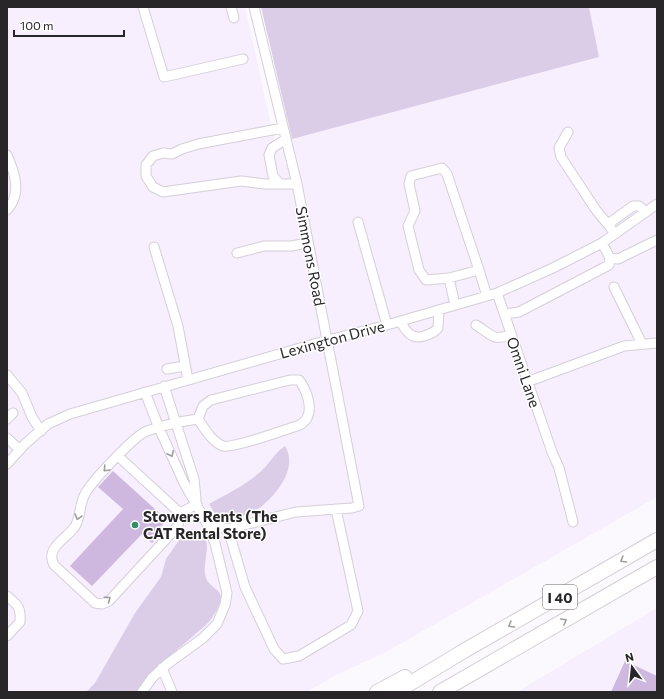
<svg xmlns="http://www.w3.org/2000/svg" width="664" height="699" viewBox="0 0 664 699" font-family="Commissioner,sans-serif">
	<rect width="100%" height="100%" fill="#fcf9fe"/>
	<!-- built -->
	<path fill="#f7eefe" d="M7 7H245L275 143 599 57 589 7H657V497L421 632 386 652 336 675 307 692H7Z
		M657 608V692H517L640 618Z"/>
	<!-- green -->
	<path fill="#dbcce7" d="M261 7H589L599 57 292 139Z
		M285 446C298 467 278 493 262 506 253 514 230 521 218 519L209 504C227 494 244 486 259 473 269 465 274 453 285 446Z
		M196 529C212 538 206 551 205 566 204 570 205 574 206 578 208 586 221 589 221 598 220 606 212 619 206 625L158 666 138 692H86L95 683 135 613 161 577 166 559 182 536 191 530Z"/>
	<!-- building -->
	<path fill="#cfb8e0" d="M113 471 167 520 157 530 161 534 152 543 142 534 92 586 70 566 123 509 98 487Z
		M625 661 657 676V692H611Z"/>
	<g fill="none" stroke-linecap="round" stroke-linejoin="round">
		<defs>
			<path id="minor" d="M143 7 164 77 243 59
				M231 7 234 18
				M568 132 559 148 561 157 596 210 610 227
				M286 139 272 148 269 155 273 176 280 184H297
				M7 155C15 173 22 194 7 210
				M280 184H265L241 181 163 192 153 187 146 176V165L153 156 163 153 172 154 182 149 198 144 283 128
				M358 222 387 325
				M612 230 610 227 611 222 633 206H639L646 212
				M602 243 610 258 618 259 657 240
				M154 247 178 326 188 380
				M237 253 264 246H291L308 243
				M449 278 426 280 419 270 408 226 415 211 409 184 411 176 442 168 447 174 479 270
				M614 287 642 344
				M497 293 552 452 559 468 573 522
				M455 305 449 278 479 270 487 296
				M504 314 519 312 609 265 610 258
				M400 321C406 331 411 340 424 336 430 334 434 333 438 328L439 310
				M476 325C492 335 492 341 511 335
				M167 369 185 366
				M7 375 22 393 32 417 41 431
				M527 382 624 346 657 343
				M164 386 194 479 196 499
				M7 419 13 413
				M7 438 20 450
				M118 456 180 513
				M7 464 25 444 48 424 70 414 328 340 387 325 497 293 553 268 602 243 657 204
				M180 513 178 526 109 601 102 604 95 603 54 565C45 549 64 540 74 528 81 519 79 504 85 494 92 481 135 435 147 431 161 426 183 421 198 419 204 428 212 442 223 446 232 449 287 429 300 425 302 423 306 421 307 418 313 407 306 389 299 380H290L211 400 203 406 198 419
				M180 513 197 504
				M206 522 218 527 228 529 296 512 352 508 359 506 297 184 254 7
				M228 529 245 587 274 649 283 659 299 656 351 625 358 611 336 509
				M7 596C18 605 21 607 20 622L7 636
				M162 668 172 692
				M142 692 152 678 166 665 203 638 217 624 225 605 227 593 215 543 206 522 184 483 159 428 145 392"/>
			<path id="highway" d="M377 692 405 677
				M396 692 462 652 657 540
				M440 692 657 567"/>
		</defs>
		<!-- minor casing -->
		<use href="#minor" stroke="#d4cfd8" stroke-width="11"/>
		<!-- highway casing -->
		<use href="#highway" stroke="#d4cfd8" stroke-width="16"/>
		<!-- minor -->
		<use href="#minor" stroke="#fff" stroke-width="9"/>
		<!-- highway -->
		<use href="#highway" stroke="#fff" stroke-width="14"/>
	</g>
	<!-- one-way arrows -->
	<defs><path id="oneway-chevron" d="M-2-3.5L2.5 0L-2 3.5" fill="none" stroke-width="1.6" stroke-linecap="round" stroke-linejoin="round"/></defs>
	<g stroke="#9e9d9f">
		<use href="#oneway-chevron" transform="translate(171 454) rotate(65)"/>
		<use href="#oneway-chevron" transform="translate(106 469) rotate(133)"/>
		<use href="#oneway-chevron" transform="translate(78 517) rotate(106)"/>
		<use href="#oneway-chevron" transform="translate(623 560) rotate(149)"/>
		<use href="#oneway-chevron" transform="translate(108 599) rotate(-36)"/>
		<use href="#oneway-chevron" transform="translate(564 621) rotate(-30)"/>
		<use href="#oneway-chevron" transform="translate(511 625) rotate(150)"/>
	</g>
	<!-- markers -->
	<circle fill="#318d64" stroke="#fff" stroke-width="1.5" cx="135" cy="525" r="4"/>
	<g text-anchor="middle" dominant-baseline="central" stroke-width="3" stroke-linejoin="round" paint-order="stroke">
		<!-- shield labels -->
		<rect fill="#fff" stroke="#686769" stroke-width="1" x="543" y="585" width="34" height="24" rx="3"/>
		<g font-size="14" font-weight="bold" fill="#282629">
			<text x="560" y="597">I 40</text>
		</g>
		<!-- street labels -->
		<g font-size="15" fill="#282629" stroke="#fff">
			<text transform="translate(311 256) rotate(79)">Simmons Road</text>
			<text transform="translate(332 339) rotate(-15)">Lexington Drive</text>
			<text transform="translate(524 372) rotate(71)">Omni Lane</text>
		</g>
		<!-- poi labels -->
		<g font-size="15" font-weight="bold" fill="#282629" stroke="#fff" text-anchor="start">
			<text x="143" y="516">Stowers Rents (The<tspan x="143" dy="17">CAT Rental Store)</tspan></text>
		</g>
	</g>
	<!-- border -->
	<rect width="664" height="699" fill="none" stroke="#282629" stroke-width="16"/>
	<!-- north arrow -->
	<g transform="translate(632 667) rotate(345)" stroke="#ffffff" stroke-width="3" paint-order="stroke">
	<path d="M0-3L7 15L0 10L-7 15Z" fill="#282629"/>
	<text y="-6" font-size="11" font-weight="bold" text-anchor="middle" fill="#282629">N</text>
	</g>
	<!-- scale -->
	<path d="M14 30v6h110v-6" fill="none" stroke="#282629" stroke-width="2"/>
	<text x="20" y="30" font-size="12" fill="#282629" stroke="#ffffff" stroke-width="3" paint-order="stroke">100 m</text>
</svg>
